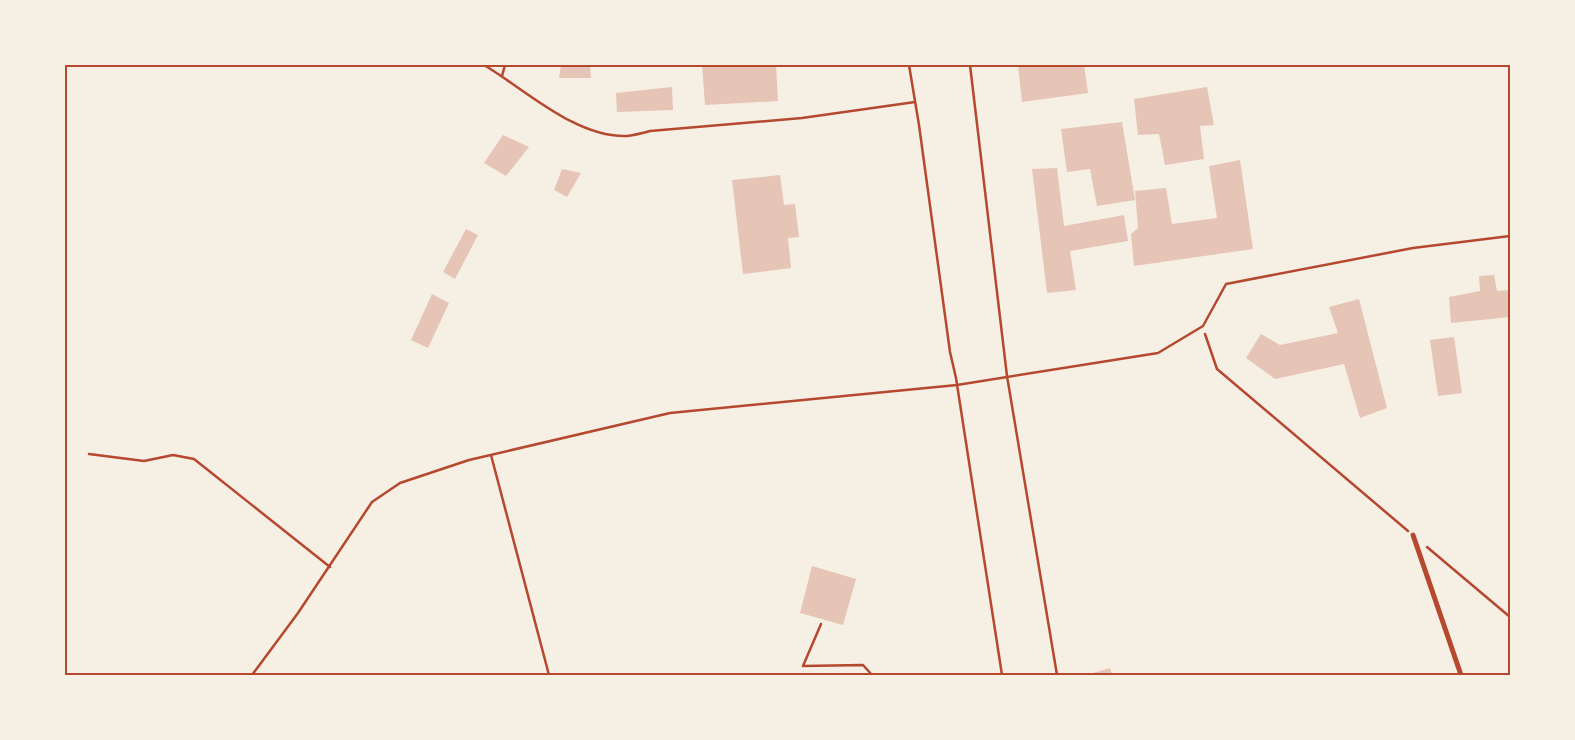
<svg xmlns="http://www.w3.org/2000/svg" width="1575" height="740" viewBox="0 0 1575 740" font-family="'IBM Plex Sans',sans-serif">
	<rect width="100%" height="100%" fill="#f6efe4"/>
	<!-- building -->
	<path fill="#e6c5b7" d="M561 65H590L591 78H559Z
		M702 65H776L778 101 705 105Z
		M1018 65H1084L1088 93 1022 102Z
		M672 87 673 110 617 112 616 93Z
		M1207 87 1214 125 1200 126 1204 159 1165 165 1159 134 1138 135 1134 99Z
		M1122 122 1135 200 1097 206 1090 169 1067 172 1061 129Z
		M503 135 529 147 506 176 484 163Z
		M1240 160 1253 249 1134 266 1131 234 1138 228 1135 191 1166 188 1172 224 1217 218 1209 166Z
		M1057 168 1064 226 1124 215 1128 241 1070 251 1076 290 1047 293 1032 169Z
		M562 169 581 173 567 197 554 190Z
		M780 175 784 205 795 204 799 237 788 238 791 268 743 274 732 180Z
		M466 229 478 235 455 279 443 272Z
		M1494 275 1497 291 1510 290V317L1451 323 1449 297 1480 291 1479 276Z
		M432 294 449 303 428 348 411 340Z
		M1359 299 1387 408 1360 418 1344 364 1275 379 1246 358 1261 334 1280 345 1338 333 1329 307Z
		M1454 337 1462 393 1438 396 1430 340Z
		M812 566 856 579 843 625 800 613Z
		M1110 668 1112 675H1094L1093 673Z"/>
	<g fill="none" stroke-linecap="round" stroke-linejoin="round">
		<!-- path -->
		<path stroke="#b5482f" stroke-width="2.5" d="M1205 334 1217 369 1408 531
			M1427 547 1510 617"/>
		<!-- service -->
		<path stroke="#b5482f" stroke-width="2.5" d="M484 65C526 90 576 138 627 136 635 135 643 133 650 131L802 118 915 102
			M909 65 919 125 950 352 956 378 1002 675
			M970 65 1007 376 1057 675
			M502 76 505 65
			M89 454 144 461 173 455 194 459 330 567
			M491 455 549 675
			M821 624 803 666 863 665 872 675
			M252 675 298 613 372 502 400 483 469 460 670 413 957 385 1158 353 1203 326 1226 284 1413 248 1510 236"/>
		<!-- minor -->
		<path stroke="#b5482f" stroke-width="5" d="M1413 535 1461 675"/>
	</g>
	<!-- border -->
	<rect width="1575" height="740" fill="none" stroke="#f6efe4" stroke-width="132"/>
	<rect x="66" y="66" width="1443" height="608" fill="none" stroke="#b5482f" stroke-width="2"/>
</svg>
